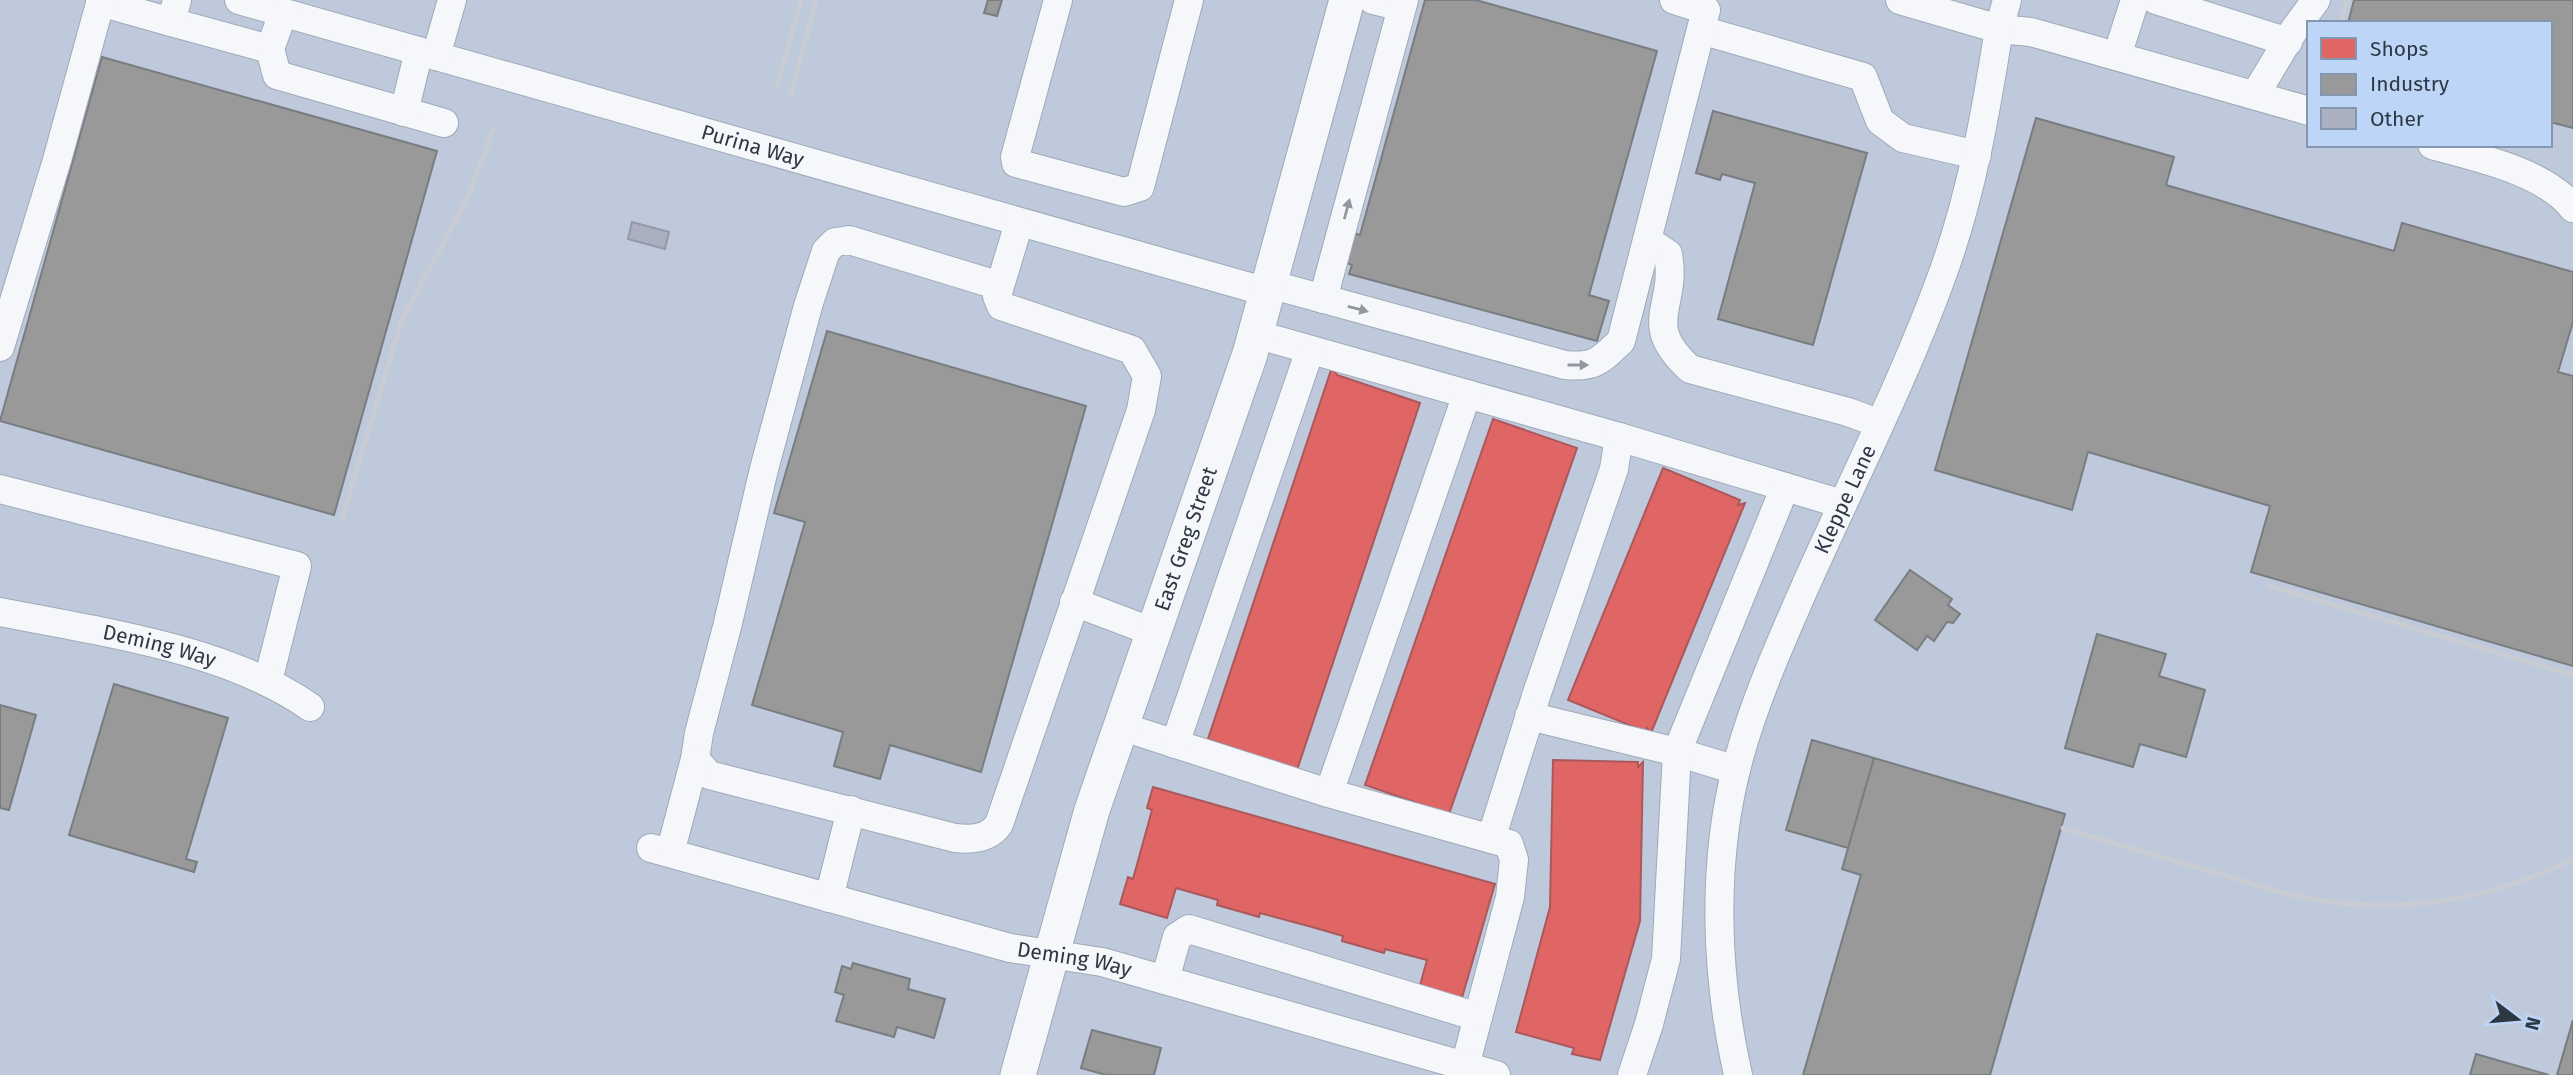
<svg xmlns="http://www.w3.org/2000/svg" width="2573" height="1075" viewBox="0 0 2573 1075" font-family="'Fira Sans',sans-serif">
	<rect width="100%" height="100%" fill="#becadc"/>
	<!-- shops -->
	<path fill="#e06666" stroke="#ab585c" stroke-width="2" d="M1332 367 1337 375 1420 403 1297 770 1208 739Z
		M1493 419 1577 448 1449 814 1365 785Z
		M1663 468 1740 500 1738 505 1745 503 1651 733 1647 728 1646 732 1568 700Z
		M1553 760 1638 762V767L1643 762 1640 921 1600 1060 1572 1054 1574 1048 1516 1032 1550 907Z
		M1153 787 1495 884 1461 1001 1419 989 1427 960 1385 949 1384 953 1342 941 1343 936 1312 927 1260 913 1259 917 1217 905 1218 900 1176 888 1167 918 1120 904 1128 877 1133 879 1152 810 1147 808Z"/>
	<!-- industry -->
	<path fill="#999" stroke="#797c80" stroke-width="2" d="M988 0H1002L997 16 984 13Z
		M1425 0H1476L1657 51 1589 295 1609 301 1597 341 1349 274 1352 265 1342 261 1350 232 1360 235Z
		M2354 0H2573V128L2550 122V23H2348Z
		M102 57 437 151 334 515 0 421Z
		M1713 111 1867 153 1813 345 1718 319 1755 183 1722 174 1720 180 1696 173Z
		M2036 118 2174 157 2166 185 2394 251 2402 223 2573 272V322L2558 372 2573 376V666L2251 572 2270 506 2088 452 2072 510 1935 470Z
		M827 331 1086 406 981 772 890 745 880 779 834 766 843 732 752 705 805 522 774 513Z
		M1910 570 1952 599 1948 605 1960 614 1953 623 1947 622 1934 641 1927 636 1917 650 1875 620Z
		M2097 634 2166 654 2159 676 2205 690 2186 757 2140 744 2133 767 2065 748Z
		M114 684 228 718 186 859 197 862 194 872 69 835Z
		M0 705 36 715 9 810 0 808Z
		M1812 740 1874 758 1848 848 1786 830Z
		M1874 758 2065 814 1990 1075H1803L1861 875 1842 869Z
		M853 963 910 979 908 989 945 999 934 1038 897 1027 894 1037 836 1021 844 995 835 992 842 966 851 969Z
		M2573 1020V1075H2557Z
		M1092 1030 1161 1048 1154 1075H1106L1081 1068Z
		M2476 1054 2549 1075H2470Z"/>
	<!-- building -->
	<path fill="#aab0bf" stroke="#9399a8" stroke-width="2" d="M632 222 669 232 665 249 628 239Z"/>
	<g fill="none" stroke-linecap="round" stroke-linejoin="round">
		<defs>
			<g id="minor">
				<path d="M177 0 171 22 270 49"/>
				<path id="s1" d="M239 0 1267 292"/>
				<path d="M1058 0 1015 157 1016 163 1124 192 1140 187 1189 0"/>
				<path d="M1373 0 1401 7"/>
				<path d="M2007 0 1999 29 2031 32 2309 111"/>
				<path d="M2156 0 2288 42"/>
				<path d="M100 2 171 22"/>
				<path d="M283 13 270 49 277 75 444 123"/>
				<path d="M1701 30 1863 77 1880 121 1903 138 1977 155"/>
				<path d="M436 56 452 0"/>
				<path d="M2117 56 2135 0"/>
				<path d="M2255 95 2294 30 2316 0"/>
				<path d="M404 112 419 51"/>
				<path d="M2432 145C2475 157 2544 171 2573 208"/>
				<path d="M1647 240 1668 254C1678 308 1639 322 1690 369L1848 412 1878 423"/>
				<path d="M1269 284 1565 365C1595 368 1600 361 1621 341L1706 10 1674 0"/>
				<path d="M1000 286 849 240 835 242 826 251 808 306 764 469 727 627 699 733 695 759 709 775 955 838C972 840 989 839 999 824L1141 410 1147 376 1132 350 1001 306 997 296 1019 223"/>
				<path d="M1323 299 1404 0"/>
				<path d="M1255 334 1619 437 1614 469 1537 693 1491 839"/>
				<path d="M0 347 57 160 101 0"/>
				<path d="M1619 437 1842 504"/>
				<path d="M0 489 297 566 268 681"/>
				<path d="M1074 602 1153 632"/>
				<path id="s2" d="M0 612C100 632 226 648 310 707"/>
				<path d="M1529 716 1677 752 1736 770"/>
				<path d="M1120 726 1325 792 1509 844 1514 860 1510 897 1465 1066"/>
				<path d="M1175 744 1310 350"/>
				<path d="M1329 793 1467 394"/>
				<path id="s3" d="M651 848 1010 948 1102 962 1496 1075"/>
				<path d="M670 853 695 759"/>
				<path d="M829 898 851 810"/>
				<path d="M1165 980 1177 937 1189 929 1478 1017"/>
				<path d="M1632 1075 1649 1024 1666 959 1677 752 1785 487"/>
				<path id="s4" d="M1738 1075C1715 973 1711 860 1739 758 1755 700 1780 644 1804 589 1851 483 1905 379 1944 270 1972 192 1986 111 1999 29L1900 0"/>
			</g>
			<g id="major">
				<path id="s5" d="M1018 1075 1092 810 1250 354 1347 0"/>
			</g>
		</defs>
		<!-- minor casing -->
		<use href="#minor" stroke="#9fa9b7" stroke-width="30"/>
		<!-- major casing -->
		<use href="#major" stroke="#9fa9b7" stroke-width="37"/>
		<!-- minor -->
		<use href="#minor" stroke="#f5f7fa" stroke-width="28"/>
		<!-- major -->
		<use href="#major" stroke="#f5f7fa" stroke-width="35"/>
		<!-- rail -->
		<path stroke="#c9cdd3" stroke-width="5" d="M2342 19 2347 0
			M777 87 801 0
			M791 94 816 0
			M342 519 401 323 469 194 494 128
			M2269 586 2573 675
			M2063 828C2112 843 2162 857 2212 872 2239 879 2266 889 2293 895 2389 917 2485 903 2573 859"/>
	</g>
	<!-- one-way arrows -->
	<defs><path id="oneway-solid" d="M-6-.8H1V-3.2L6.5 0L1 3.2V.8H-6Z" transform="scale(1.75)"/></defs>
	<g fill="#9298a0">
		<use href="#oneway-solid" transform="translate(1347 209) rotate(-75)"/>
		<use href="#oneway-solid" transform="translate(1358 309) rotate(15)"/>
		<use href="#oneway-solid" transform="translate(1578 365)"/>
	</g>
	<g text-anchor="middle" dominant-baseline="central" stroke-width="7" stroke-linejoin="round" paint-order="stroke">
		<!-- street labels -->
		<g font-size="21" fill="#2e3845" stroke="#bdd5f7">
			<text stroke="none"><textPath href="#s1" startOffset="534">Purina Way</textPath></text>
			<text stroke="none"><textPath href="#s4" startOffset="600">Kleppe Lane</textPath></text>
			<text stroke="none"><textPath href="#s5" startOffset="562">East Greg Street</textPath></text>
			<text stroke="none"><textPath href="#s2" startOffset="163">Deming Way</textPath></text>
			<text stroke="none"><textPath href="#s3" startOffset="438">Deming Way</textPath></text>
		</g>
	</g>
	<!-- legend -->
	<rect x="2307" y="21" width="245" height="126" fill="#bdd5f7" stroke="#8496b0" stroke-width="2"/>
	<rect x="2321" y="38" width="35" height="21" fill="#e06666" stroke="#8496b0" stroke-width="2"/>
	<text x="2370" y="56" font-size="21" fill="#2e3845">Shops</text>
	<rect x="2321" y="74" width="35" height="21" fill="#999999" stroke="#8496b0" stroke-width="2"/>
	<text x="2370" y="91" font-size="21" fill="#2e3845">Industry</text>
	<rect x="2321" y="108" width="35" height="21" fill="#aab0bf" stroke="#8496b0" stroke-width="2"/>
	<text x="2370" y="126" font-size="21" fill="#2e3845">Other</text>
	<!-- north arrow -->
	<g transform="translate(2517 1019) rotate(106)" stroke="#bdd5f7" stroke-width="5" paint-order="stroke">
	<path d="M0-5L12 26L0 18L-12 26Z" fill="#2e3845"/>
	<text y="-10" font-size="19" font-weight="bold" text-anchor="middle" fill="#2e3845">N</text>
	</g>
</svg>
